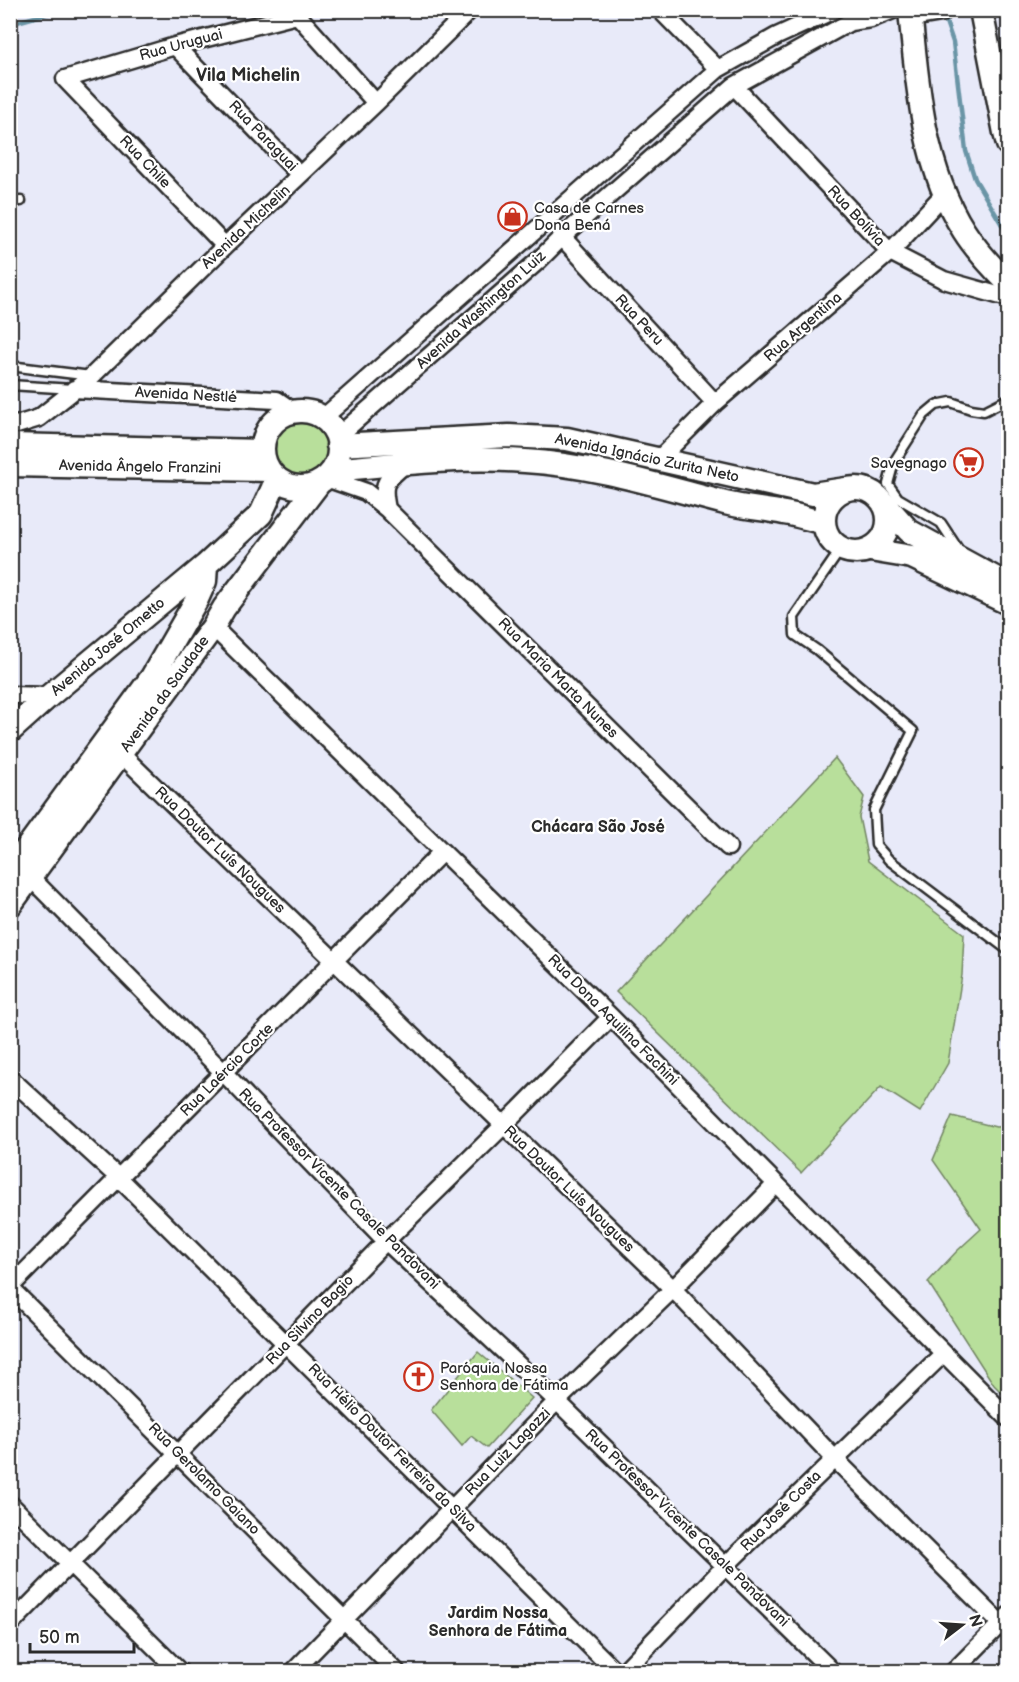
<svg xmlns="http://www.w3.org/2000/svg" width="1019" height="1682" viewBox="0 0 1019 1682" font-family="'Balsamiq Sans',sans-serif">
	<rect width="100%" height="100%" fill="#e8eaf9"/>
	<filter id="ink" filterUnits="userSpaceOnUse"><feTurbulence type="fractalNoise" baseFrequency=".0167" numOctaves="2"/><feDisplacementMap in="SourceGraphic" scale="12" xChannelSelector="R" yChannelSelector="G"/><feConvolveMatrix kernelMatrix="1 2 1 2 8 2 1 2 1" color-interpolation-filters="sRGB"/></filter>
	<g filter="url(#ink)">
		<!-- green -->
		<path fill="#b8df9b" stroke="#728563" stroke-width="1.5" d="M274 450a27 27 0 1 1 54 0a27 27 0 1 1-54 0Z
			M835 758 864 797 859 817 868 861 964 934 962 975 948 1063 920 1112 881 1087 801 1173 616 992Z
			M952 1116 996 1127 1008 1126V1399L994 1385 928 1282 957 1251 981 1229 933 1160Z
			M478 1352 532 1398 487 1448 471 1436 462 1446 431 1410Z"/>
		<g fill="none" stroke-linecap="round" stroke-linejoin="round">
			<!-- stream -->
			<path stroke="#6b95a6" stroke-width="4.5" d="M944 16 953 42 966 151 975 179 1008 235
				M10 24 60 10"/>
			<defs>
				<path id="lane" d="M10 201H21
					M10 366 91 376
					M10 385 73 389
					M841 549 794 617 795 635 817 650 913 731 874 810 876 845 889 860 1008 950
					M960 552 941 523 898 498 888 484 894 462 924 415 936 405 951 402 971 409 984 411 1008 399"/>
				<path id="street" d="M293 10 376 103
					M660 10 718 69
					M175 46 300 175
					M734 86 890 252 944 280 1008 298
					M562 237 715 403
					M225 246 65 79 175 46 297 15
					M74 389 277 400 293 411
					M323 418 718 69 777 36 834 10
					M10 427 39 418 92 376 225 246 376 103 470 10
					M337 437 539 260 562 237 734 86 850 22 871 19 893 10
					M659 459 715 403 890 252 944 194
					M326 478 366 492 387 509 728 847
					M387 509C381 480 386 482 406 463
					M213 627 611 1017 1008 1418
					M10 695 49 696
					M121 754 673 1289 834 1458 1008 1631
					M31 878 224 1073 386 1241 557 1401 833 1672
					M10 1078 119 1178 616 1672
					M10 1287 442 852
					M10 1288 397 1672
					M10 1504 180 1672
					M10 1625 386 1241 503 1126 611 1017
					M293 1672 557 1401 673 1289 776 1184
					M623 1672 726 1565 943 1354
					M953 1672 1008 1616"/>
				<path id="secondary" d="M910 10C917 84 923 167 964 231 976 250 992 267 1008 283
					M915 10 923 13 941 10
					M981 10 1005 133 1008 144
					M263 449a38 38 0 1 1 76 0a38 38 0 1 1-76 0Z
					M10 445 262 451
					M338 445 509 436 567 439 813 494 846 489
					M10 465 269 470
					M333 470C396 464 461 456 525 461 594 465 659 486 725 503 745 508 765 509 784 513 798 515 811 520 824 523
					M824 520a32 32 0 1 1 64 0a32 32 0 1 1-64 0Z
					M884 503 909 531 1008 585
					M870 550 912 557 1008 603
					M10 731 49 696 206 565
					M10 871 152 677 197 599 205 581 206 565 261 514 277 479
					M10 905 213 627 224 608 319 483"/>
			</defs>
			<!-- lane casing -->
			<use href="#lane" stroke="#2b2b2b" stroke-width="13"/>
			<!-- street casing -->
			<use href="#street" stroke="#2b2b2b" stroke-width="21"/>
			<!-- secondary casing -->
			<use href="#secondary" stroke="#2b2b2b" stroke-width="27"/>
			<!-- lane -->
			<use href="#lane" stroke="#fff" stroke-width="8"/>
			<!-- street -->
			<use href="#street" stroke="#fff" stroke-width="16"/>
			<!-- secondary -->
			<use href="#secondary" stroke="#fff" stroke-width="22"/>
		</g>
	</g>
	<!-- icons -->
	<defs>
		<symbol id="shop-ring" viewBox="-11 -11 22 22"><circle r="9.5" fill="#fff" stroke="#c8321e" stroke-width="1.5"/><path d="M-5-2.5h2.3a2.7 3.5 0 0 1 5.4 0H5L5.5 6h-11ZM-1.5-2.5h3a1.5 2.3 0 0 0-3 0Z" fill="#c8321e"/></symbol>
		<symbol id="supermarket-ring" viewBox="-11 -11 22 22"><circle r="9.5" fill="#fff" stroke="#c8321e" stroke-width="1.5"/><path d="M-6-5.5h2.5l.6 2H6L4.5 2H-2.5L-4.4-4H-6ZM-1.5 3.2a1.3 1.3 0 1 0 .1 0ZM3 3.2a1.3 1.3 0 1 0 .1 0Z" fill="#c8321e"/></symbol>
		<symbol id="church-ring" viewBox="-11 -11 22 22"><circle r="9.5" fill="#fff" stroke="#c8321e" stroke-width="1.5"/><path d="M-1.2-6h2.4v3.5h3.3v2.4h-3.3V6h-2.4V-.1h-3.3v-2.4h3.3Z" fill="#c8321e"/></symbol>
	</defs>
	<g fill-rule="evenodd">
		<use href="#shop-ring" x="496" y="200" width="33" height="33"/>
		<use href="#supermarket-ring" x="952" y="446" width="33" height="33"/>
		<use href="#church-ring" x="402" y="1360" width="33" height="33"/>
	</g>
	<g text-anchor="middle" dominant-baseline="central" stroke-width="4.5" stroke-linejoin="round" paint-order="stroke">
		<!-- street labels -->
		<g font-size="15" fill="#2b2b2b" stroke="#fff">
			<text transform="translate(181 45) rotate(-15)">Rua Uruguai</text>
			<text transform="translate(263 136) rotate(46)">Rua Paraguai</text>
			<text transform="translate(145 162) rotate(46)">Rua Chile</text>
			<text transform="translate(856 216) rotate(47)">Rua Bolívia</text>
			<text transform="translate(246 227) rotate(-43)">Avenida Michelin</text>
			<text transform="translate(481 310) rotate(-42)">Avenida Washington Luiz</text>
			<text transform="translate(639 320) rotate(47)">Rua Peru</text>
			<text transform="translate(803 327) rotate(-41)">Rua Argentina</text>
			<text transform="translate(186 395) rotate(3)">Avenida Nestlé</text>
			<text transform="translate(647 458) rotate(12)">Avenida Ignácio Zurita Neto</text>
			<text transform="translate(140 467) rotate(1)">Avenida Ângelo Franzini</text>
			<text transform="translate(108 647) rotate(-40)">Avenida José Ometto</text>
			<text transform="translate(558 678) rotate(45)">Rua Maria Marta Nunes</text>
			<text transform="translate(165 694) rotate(-54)">Avenida da Saudade</text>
			<text transform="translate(220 850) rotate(44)">Rua Doutor Luís Nougues</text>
			<text transform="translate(613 1020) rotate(45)">Rua Dona Aquilina Fachini</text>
			<text transform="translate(227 1070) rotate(-45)">Rua Laércio Corte</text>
			<text transform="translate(339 1189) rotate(45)">Rua Professor Vicente Casale Pandovani</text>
			<text transform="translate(569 1189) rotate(44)">Rua Doutor Luís Nougues</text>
			<text transform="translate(310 1320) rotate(-46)">Rua Silvino Bagio</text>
			<text transform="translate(392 1448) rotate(45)">Rua Hélio Doutor Ferreira da Silva</text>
			<text transform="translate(508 1452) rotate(-46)">Rua Luiz Lagazzi</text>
			<text transform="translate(204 1479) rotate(45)">Rua Gerolamo Gaiano</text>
			<text transform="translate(781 1511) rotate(-45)">Rua José Costa</text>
			<text transform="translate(687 1528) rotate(44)">Rua Professor Vicente Casale Pandovani</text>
		</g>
		<!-- poi labels -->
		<g font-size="15" fill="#2b2b2b" stroke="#fff" text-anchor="start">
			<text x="534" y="208">Casa de Carnes<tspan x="534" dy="17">Dona Bená</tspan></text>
			<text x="947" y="463" text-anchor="end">Savegnago</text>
			<text x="440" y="1368">Paróquia Nossa<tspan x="440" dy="17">Senhora de Fátima</tspan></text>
		</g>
		<!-- neighbourhood labels -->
		<g font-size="16" font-weight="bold" fill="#2b2b2b" stroke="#fff">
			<text x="598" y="827">Chácara São José</text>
			<text x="498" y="1613">Jardim Nossa<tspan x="498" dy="18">Senhora de Fátima</tspan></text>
		</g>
		<!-- quarter labels -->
		<g font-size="18" font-weight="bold" fill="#2b2b2b" stroke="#fff">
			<text x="248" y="75">Vila Michelin</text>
		</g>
	</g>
	<!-- margin -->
	<rect width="1019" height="1682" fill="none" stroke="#fff" stroke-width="36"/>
	<rect x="18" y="18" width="983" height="1646" fill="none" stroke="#2b2b2b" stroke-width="2" filter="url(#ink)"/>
	<!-- north arrow -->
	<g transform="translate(962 1625) rotate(73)" stroke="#ffffff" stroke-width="4.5" paint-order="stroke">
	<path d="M0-4.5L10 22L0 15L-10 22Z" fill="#2b2b2b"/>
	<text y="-9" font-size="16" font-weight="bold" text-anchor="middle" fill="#2b2b2b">N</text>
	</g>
	<!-- scale -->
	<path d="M30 1643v9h104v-9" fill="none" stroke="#2b2b2b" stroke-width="3"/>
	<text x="39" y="1643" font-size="18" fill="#2b2b2b" stroke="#ffffff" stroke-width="4.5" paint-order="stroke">50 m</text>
</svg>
